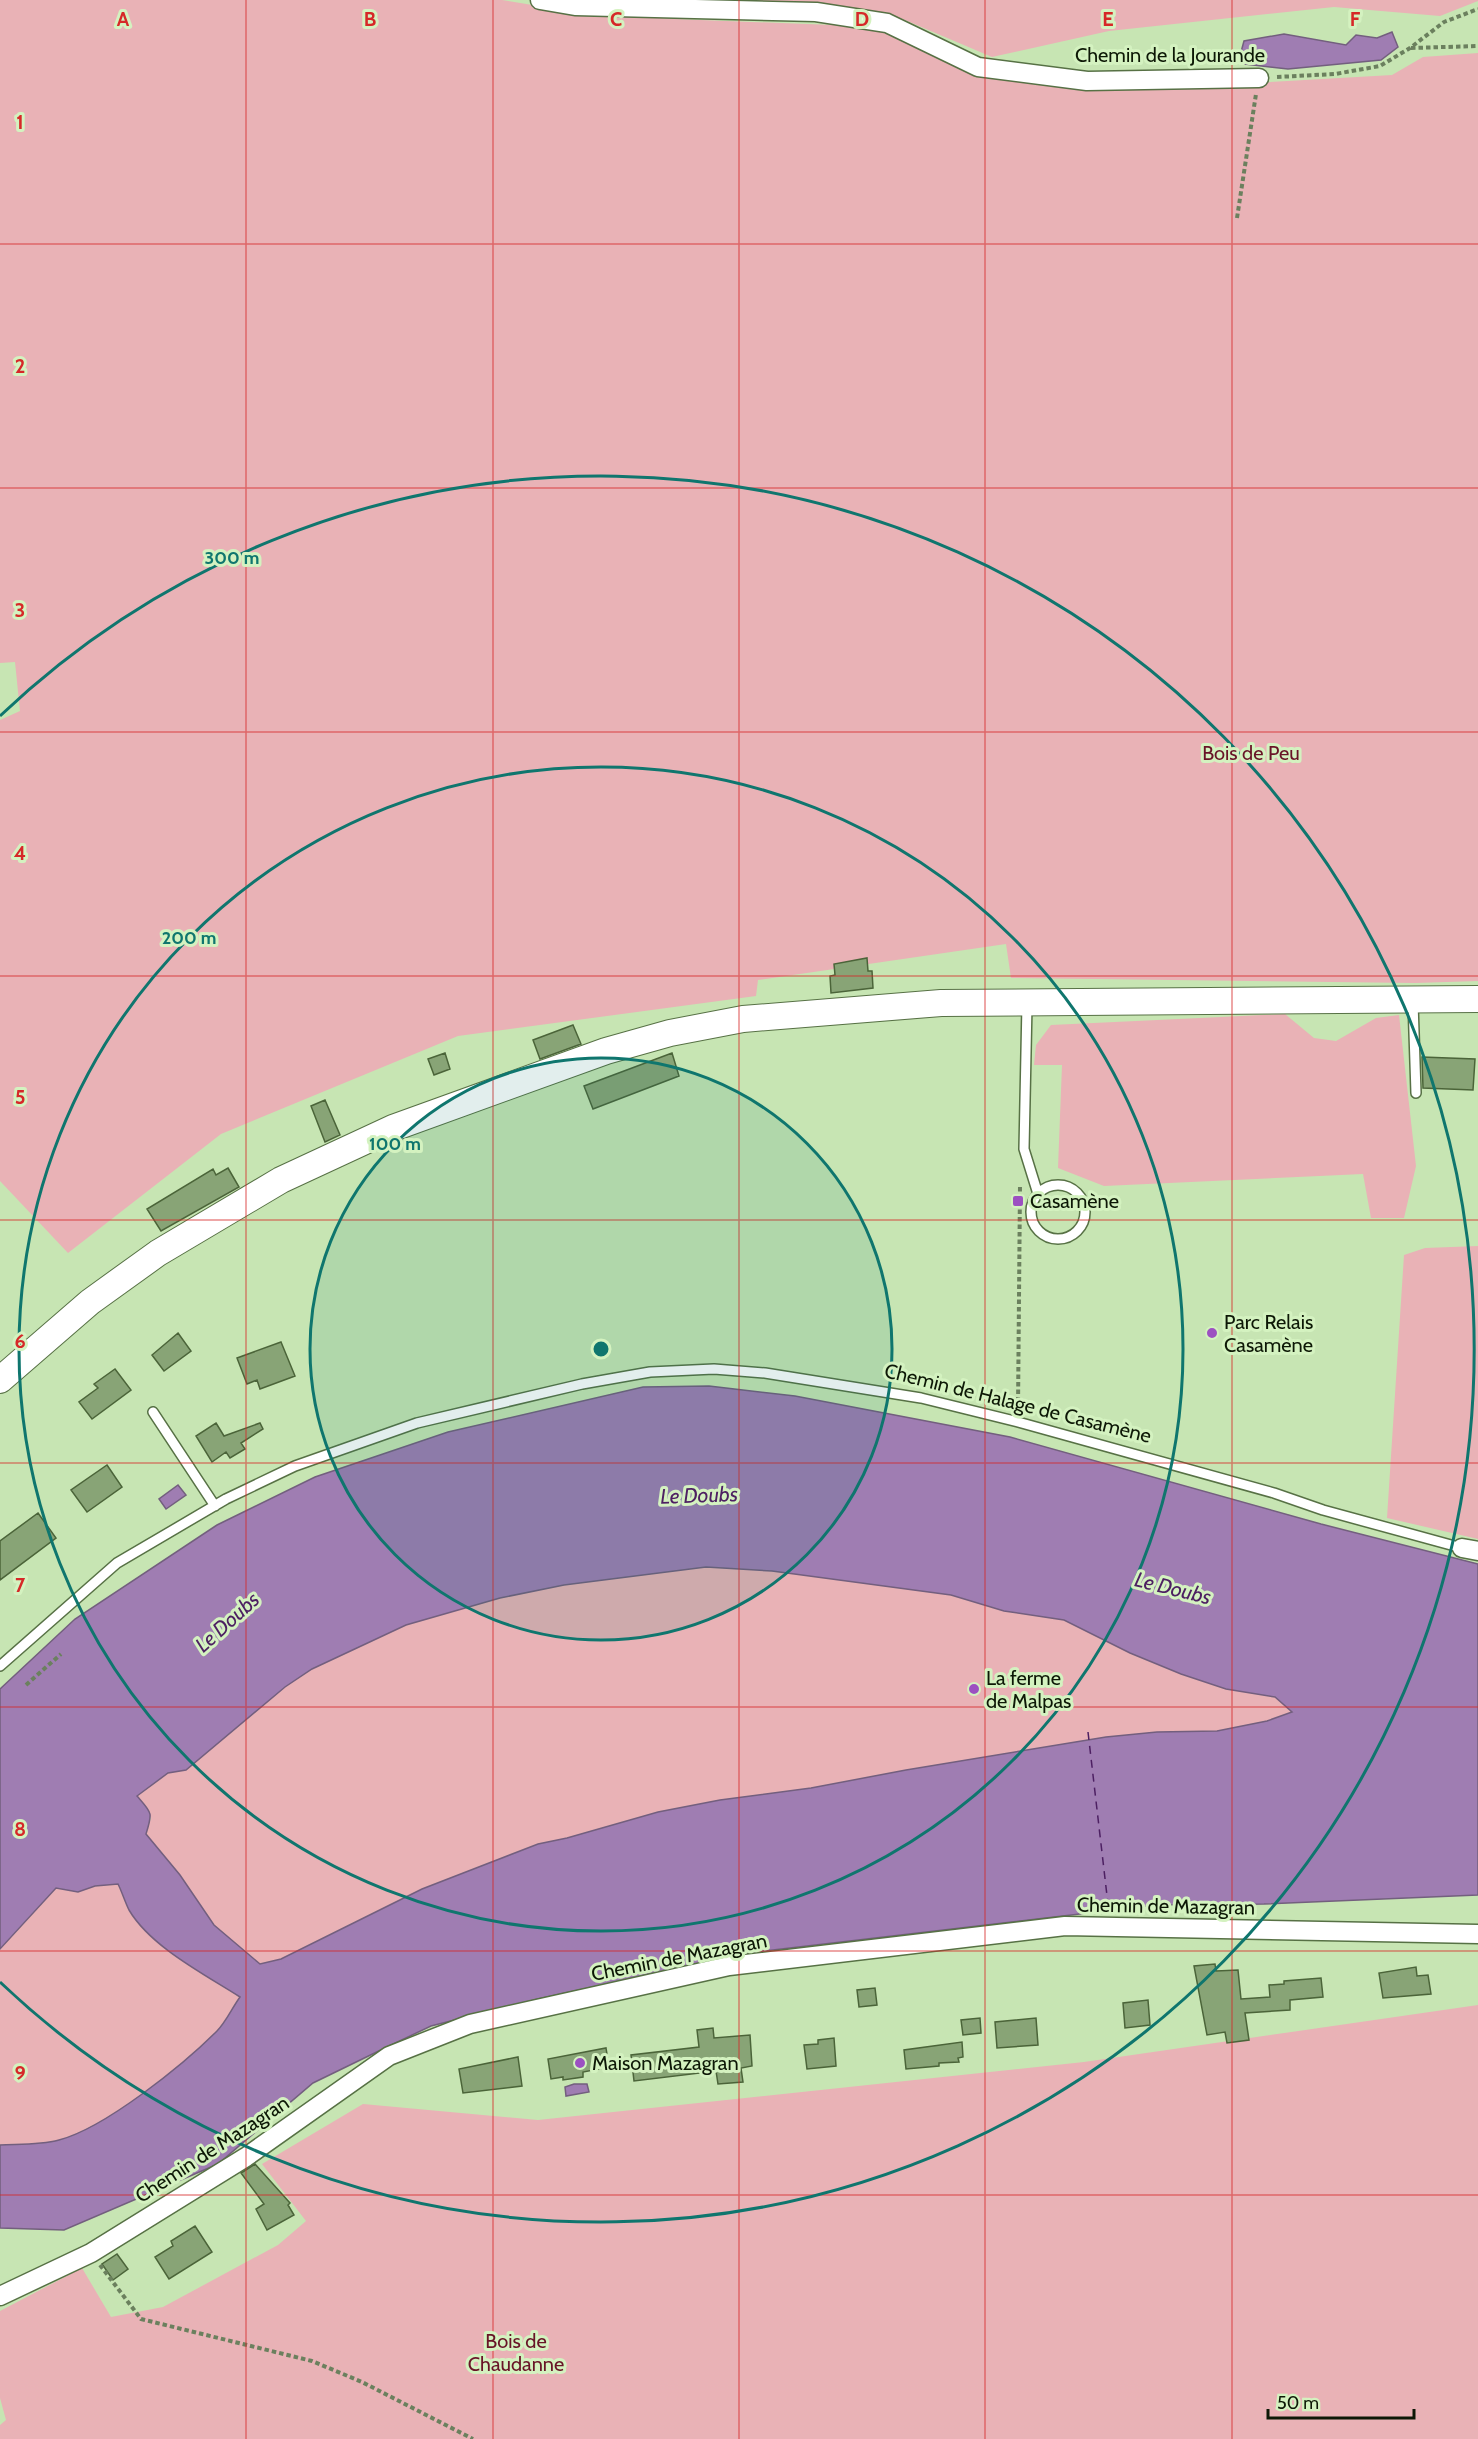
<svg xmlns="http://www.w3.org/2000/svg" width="1478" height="2439" viewBox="0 0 1478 2439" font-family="Cabin,sans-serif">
	<rect width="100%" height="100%" fill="#c7e5b3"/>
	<!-- green -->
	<path fill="#e9b2b6" d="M0 0H502L575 12 675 19 885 27 978 72 1037 85 1150 89 1392 75 1423 57 1478 53V981L1415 983 1011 978 1006 944 758 980 756 996 458 1036 221 1134 68 1253 0 1181V720L20 711 15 662 0 663Z
		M584 0H1478V1L1440 16 1334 7 1109 31 992 57 893 15 808 4Z
		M1285 1014 1314 1038 1336 1041 1376 1018 1399 1015 1416 1166 1404 1218H1371L1363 1174 1104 1186 1058 1168 1062 1065H1034L1036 1045 1051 1025Z
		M1478 1246V1539L1387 1518 1404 1255 1425 1248Z
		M706 1567 772 1571 951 1595 1004 1611 1064 1620 1130 1653 1181 1674 1226 1689 1276 1697 1293 1712 1267 1721 1217 1731 1157 1732 1106 1737 906 1770 811 1788 720 1800 658 1812 567 1838 538 1844 422 1889 281 1959 260 1964 214 1925 180 1875 146 1834 151 1818 137 1796 168 1773 186 1770 285 1687 312 1669 406 1625 500 1598 564 1585Z
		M118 1884 130 1910 188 1964 240 1997C233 2008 226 2021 217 2031 184 2065 105 2128 59 2140 40 2145 20 2144 0 2145V1949L56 1888 77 1892 95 1886Z
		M1478 2005V2439H0V2425L6 2420 0 2398V2311L82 2268 111 2317 163 2307 278 2245 306 2221 262 2164 363 2104 538 2120 1084 2062Z"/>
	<!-- water -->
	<path fill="#9f7db2" stroke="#735f7e" stroke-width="1.5" fill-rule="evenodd" d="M1392 32 1398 47 1381 60 1288 69 1245 64 1241 52 1244 41 1284 34 1346 45 1356 35 1377 38Z
		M709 1386 795 1396 1010 1437 1321 1524 1478 1564V1895L1264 1904 1156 1905 748 1953 538 1999 431 2026 387 2047 313 2083 218 2164 64 2230 0 2228V2145C20 2144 40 2145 59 2140 105 2128 183 2065 217 2031 226 2022 232 2008 240 1997 204 1974 151 1947 129 1910 125 1902 122 1892 118 1884L95 1886 78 1892 56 1888 0 1949V1689L75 1619 217 1525 315 1477 448 1432 643 1387ZM706 1567 772 1571 951 1595 1004 1611 1064 1620 1130 1653 1181 1674 1226 1689 1275 1697 1292 1712 1267 1721 1217 1731 1157 1732 1106 1737 906 1770 811 1788 720 1800 658 1812 567 1838 538 1844 422 1889 281 1959 260 1964 214 1925 180 1875 146 1834C153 1812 152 1813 137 1796L168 1773 186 1770 285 1687 312 1669 406 1625 500 1598 564 1585Z
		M178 1485 186 1495 166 1509 159 1499Z
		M574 2084H587L589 2092 566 2096 565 2087Z"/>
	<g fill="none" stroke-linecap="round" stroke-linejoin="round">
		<!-- ferry -->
		<path stroke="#4d2062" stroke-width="1.5" stroke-dasharray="8 6" stroke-linecap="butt" d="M1088 1732 1109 1913"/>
	</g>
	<!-- building -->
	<path fill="#88a476" stroke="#4b6439" stroke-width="1.5" d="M867 958 868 971H872L873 988 831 993 830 976 835 975 834 964Z
		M573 1025 581 1044 540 1059 533 1040Z
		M445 1053 450 1069 434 1075 428 1059Z
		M672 1053 679 1076 593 1109 584 1086Z
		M1422 1057 1475 1059 1473 1090 1423 1088Z
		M325 1100 340 1135 325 1142 311 1106Z
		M228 1168 239 1187 161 1231 147 1209 213 1169 216 1175Z
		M178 1333 191 1351 164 1371 152 1355Z
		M281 1342 295 1376 260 1389 257 1380 247 1384 237 1358Z
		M115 1369 131 1390 92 1419 79 1402 98 1388 94 1384Z
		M216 1423 224 1436 260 1423 263 1429 241 1443 245 1449 230 1458 226 1452 212 1462 196 1436Z
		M107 1465 122 1487 87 1512 71 1490Z
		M38 1513 56 1538 0 1580V1541Z
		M1215 1964 1216 1971 1238 1970 1241 1999 1270 1997 1269 1985 1284 1984V1981L1321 1978 1323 1997 1290 2000V2010L1245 2013 1249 2040 1227 2043 1225 2032 1207 2035 1194 1966Z
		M1416 1967 1417 1976 1428 1975 1431 1994 1383 1998 1379 1973Z
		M875 1988 877 2005 859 2007 857 1990Z
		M1148 2000 1150 2025 1125 2028 1123 2003Z
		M980 2018 981 2033 963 2035 961 2020Z
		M1036 2018 1038 2045 997 2048 995 2022Z
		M713 2028 714 2038 750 2035 752 2066 741 2068 743 2082 718 2084 716 2071 634 2081 631 2055 699 2047 697 2030Z
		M834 2038 836 2066 807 2069 804 2045 818 2044V2040Z
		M962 2042 963 2057 958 2058 959 2062 939 2063V2066L906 2069 904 2050Z
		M606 2048 609 2067 583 2072V2077L563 2080V2077L551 2079 548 2059Z
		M518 2057 522 2086 463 2093 459 2069Z
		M255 2164 290 2203 288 2205 294 2215 267 2230 256 2209 264 2204 241 2173Z
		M195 2226 212 2252 169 2279 155 2257 173 2246 171 2241Z
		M117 2254 128 2269 113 2280 102 2264Z"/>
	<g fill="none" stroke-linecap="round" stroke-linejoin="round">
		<defs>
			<path id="lane" d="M1413 1002 1416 1093
				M1027 1004 1024 1149 1038 1194
				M1031 1212a27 27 0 1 1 54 0a27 27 0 1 1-54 0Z
				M153 1412 215 1506
				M0 1666 117 1563 226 1499 295 1466 417 1423 582 1384 650 1372 714 1369 765 1373 921 1398 1018 1422 1274 1493 1323 1510 1462 1548"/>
			<path id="street" d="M540 0 575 6 816 12 887 23 978 67 1087 81 1259 78
				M1462 1548 1478 1551
				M0 2296 91 2253 246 2157 389 2056 470 2024 729 1966 1065 1926 1478 1934"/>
			<path id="secondary" d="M0 1380 90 1302 158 1253 281 1180 393 1128 606 1051 670 1033 743 1019 941 1003 1478 999"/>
		</defs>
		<!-- lane casing -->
		<use href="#lane" stroke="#577145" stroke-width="12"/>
		<!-- street casing -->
		<use href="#street" stroke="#577145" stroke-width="21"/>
		<!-- secondary casing -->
		<use href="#secondary" stroke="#577145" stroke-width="28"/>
		<!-- path -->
		<path stroke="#6b805e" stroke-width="4" stroke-dasharray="4.5 3" stroke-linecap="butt" d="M1411 48 1478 46
			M1277 77 1335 74 1380 66 1410 48 1444 22 1478 9
			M1237 218 1256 94
			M1018 1409 1020 1186
			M26 1685 61 1654
			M100 2265 141 2319 312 2361 362 2382 473 2439"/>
		<!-- lane -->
		<use href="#lane" stroke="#fff" stroke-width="9"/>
		<!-- street -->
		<use href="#street" stroke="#fff" stroke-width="18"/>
		<!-- secondary -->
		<use href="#secondary" stroke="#fff" stroke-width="26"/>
	</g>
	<!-- grid -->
	<path fill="none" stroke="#d62828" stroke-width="1.5" stroke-opacity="0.55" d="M246 0V2439M493 0V2439M739 0V2439M985 0V2439M1232 0V2439M0 244H1478M0 488H1478M0 732H1478M0 976H1478M0 1220H1478M0 1463H1478M0 1707H1478M0 1951H1478M0 2195H1478"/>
	<!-- distance rings -->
	<circle cx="601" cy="1349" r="291" fill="#0f766e" fill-opacity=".12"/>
	<g fill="none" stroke="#0f766e" stroke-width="3">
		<circle cx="601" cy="1349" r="291"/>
		<circle cx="601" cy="1349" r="582"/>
		<path d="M0 716A873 873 0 1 1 0 1982"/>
	</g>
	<!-- markers -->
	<g fill="#9c50c1" stroke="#d4f2c0" stroke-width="2">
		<rect x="1012" y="1195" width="12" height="12" rx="3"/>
		<circle cx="1212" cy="1333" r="6"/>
		<circle cx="974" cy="1689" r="6"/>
		<circle cx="580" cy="2063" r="6"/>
	</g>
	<g text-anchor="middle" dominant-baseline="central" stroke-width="6" stroke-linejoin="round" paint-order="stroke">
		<!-- street labels -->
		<g font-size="20" fill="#0d1806" stroke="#d4f2c0">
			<text x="1170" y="55">Chemin de la Jourande</text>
			<text transform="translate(1018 1403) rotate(14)">Chemin de Halage de Casamène</text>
			<text transform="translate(1166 1906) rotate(1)">Chemin de Mazagran</text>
			<text transform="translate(679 1957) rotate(-11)">Chemin de Mazagran</text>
			<text transform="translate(212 2149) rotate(-33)">Chemin de Mazagran</text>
		</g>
		<!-- park labels -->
		<g font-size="20" fill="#681427" stroke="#d4f2c0">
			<text x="1251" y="753">Bois de Peu</text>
			<text x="516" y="2341">Bois de<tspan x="516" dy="23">Chaudanne</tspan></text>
		</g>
		<!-- poi labels -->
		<g font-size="20" fill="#0d1806" stroke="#d4f2c0" text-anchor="start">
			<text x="1030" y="1201">Casamène</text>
			<text x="1224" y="1322">Parc Relais<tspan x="1224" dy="23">Casamène</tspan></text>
			<text x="986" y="1678">La ferme<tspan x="986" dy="23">de Malpas</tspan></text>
			<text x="592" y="2063">Maison Mazagran</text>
		</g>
		<!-- water labels -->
		<g font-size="21" font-style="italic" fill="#4d2062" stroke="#d4f2c0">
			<text transform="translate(699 1495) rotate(-2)">Le Doubs</text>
			<text transform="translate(1173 1588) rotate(14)">Le Doubs</text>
			<text transform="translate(227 1622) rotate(-42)">Le Doubs</text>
		</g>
	</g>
	<g font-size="20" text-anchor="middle" font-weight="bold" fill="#d62828" stroke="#d4f2c0" stroke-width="6" stroke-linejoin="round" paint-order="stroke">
		<text x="123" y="26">A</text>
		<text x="370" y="26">B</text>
		<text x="616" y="26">C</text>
		<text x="862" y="26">D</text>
		<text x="1108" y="26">E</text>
		<text x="1355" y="26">F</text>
		<text x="20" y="129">1</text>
		<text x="20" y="373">2</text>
		<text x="20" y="617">3</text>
		<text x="20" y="860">4</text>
		<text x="20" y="1104">5</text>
		<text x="20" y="1348">6</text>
		<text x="20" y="1592">7</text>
		<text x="20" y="1836">8</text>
		<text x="20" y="2080">9</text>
	</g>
	<circle cx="601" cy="1349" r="9" fill="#0f766e" stroke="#d4f2c0" stroke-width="3"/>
	<g font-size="18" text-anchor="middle" font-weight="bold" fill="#0f766e" stroke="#d4f2c0" stroke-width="6" stroke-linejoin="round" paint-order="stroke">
		<text x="232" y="564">300 m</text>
		<text x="189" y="944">200 m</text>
		<text x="395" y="1150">100 m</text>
	</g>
	<!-- scale -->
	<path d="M1268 2409v9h146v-9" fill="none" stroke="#0d1806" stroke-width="3"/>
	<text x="1277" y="2409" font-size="18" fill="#0d1806" stroke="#d4f2c0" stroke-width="4.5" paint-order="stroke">50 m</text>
</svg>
